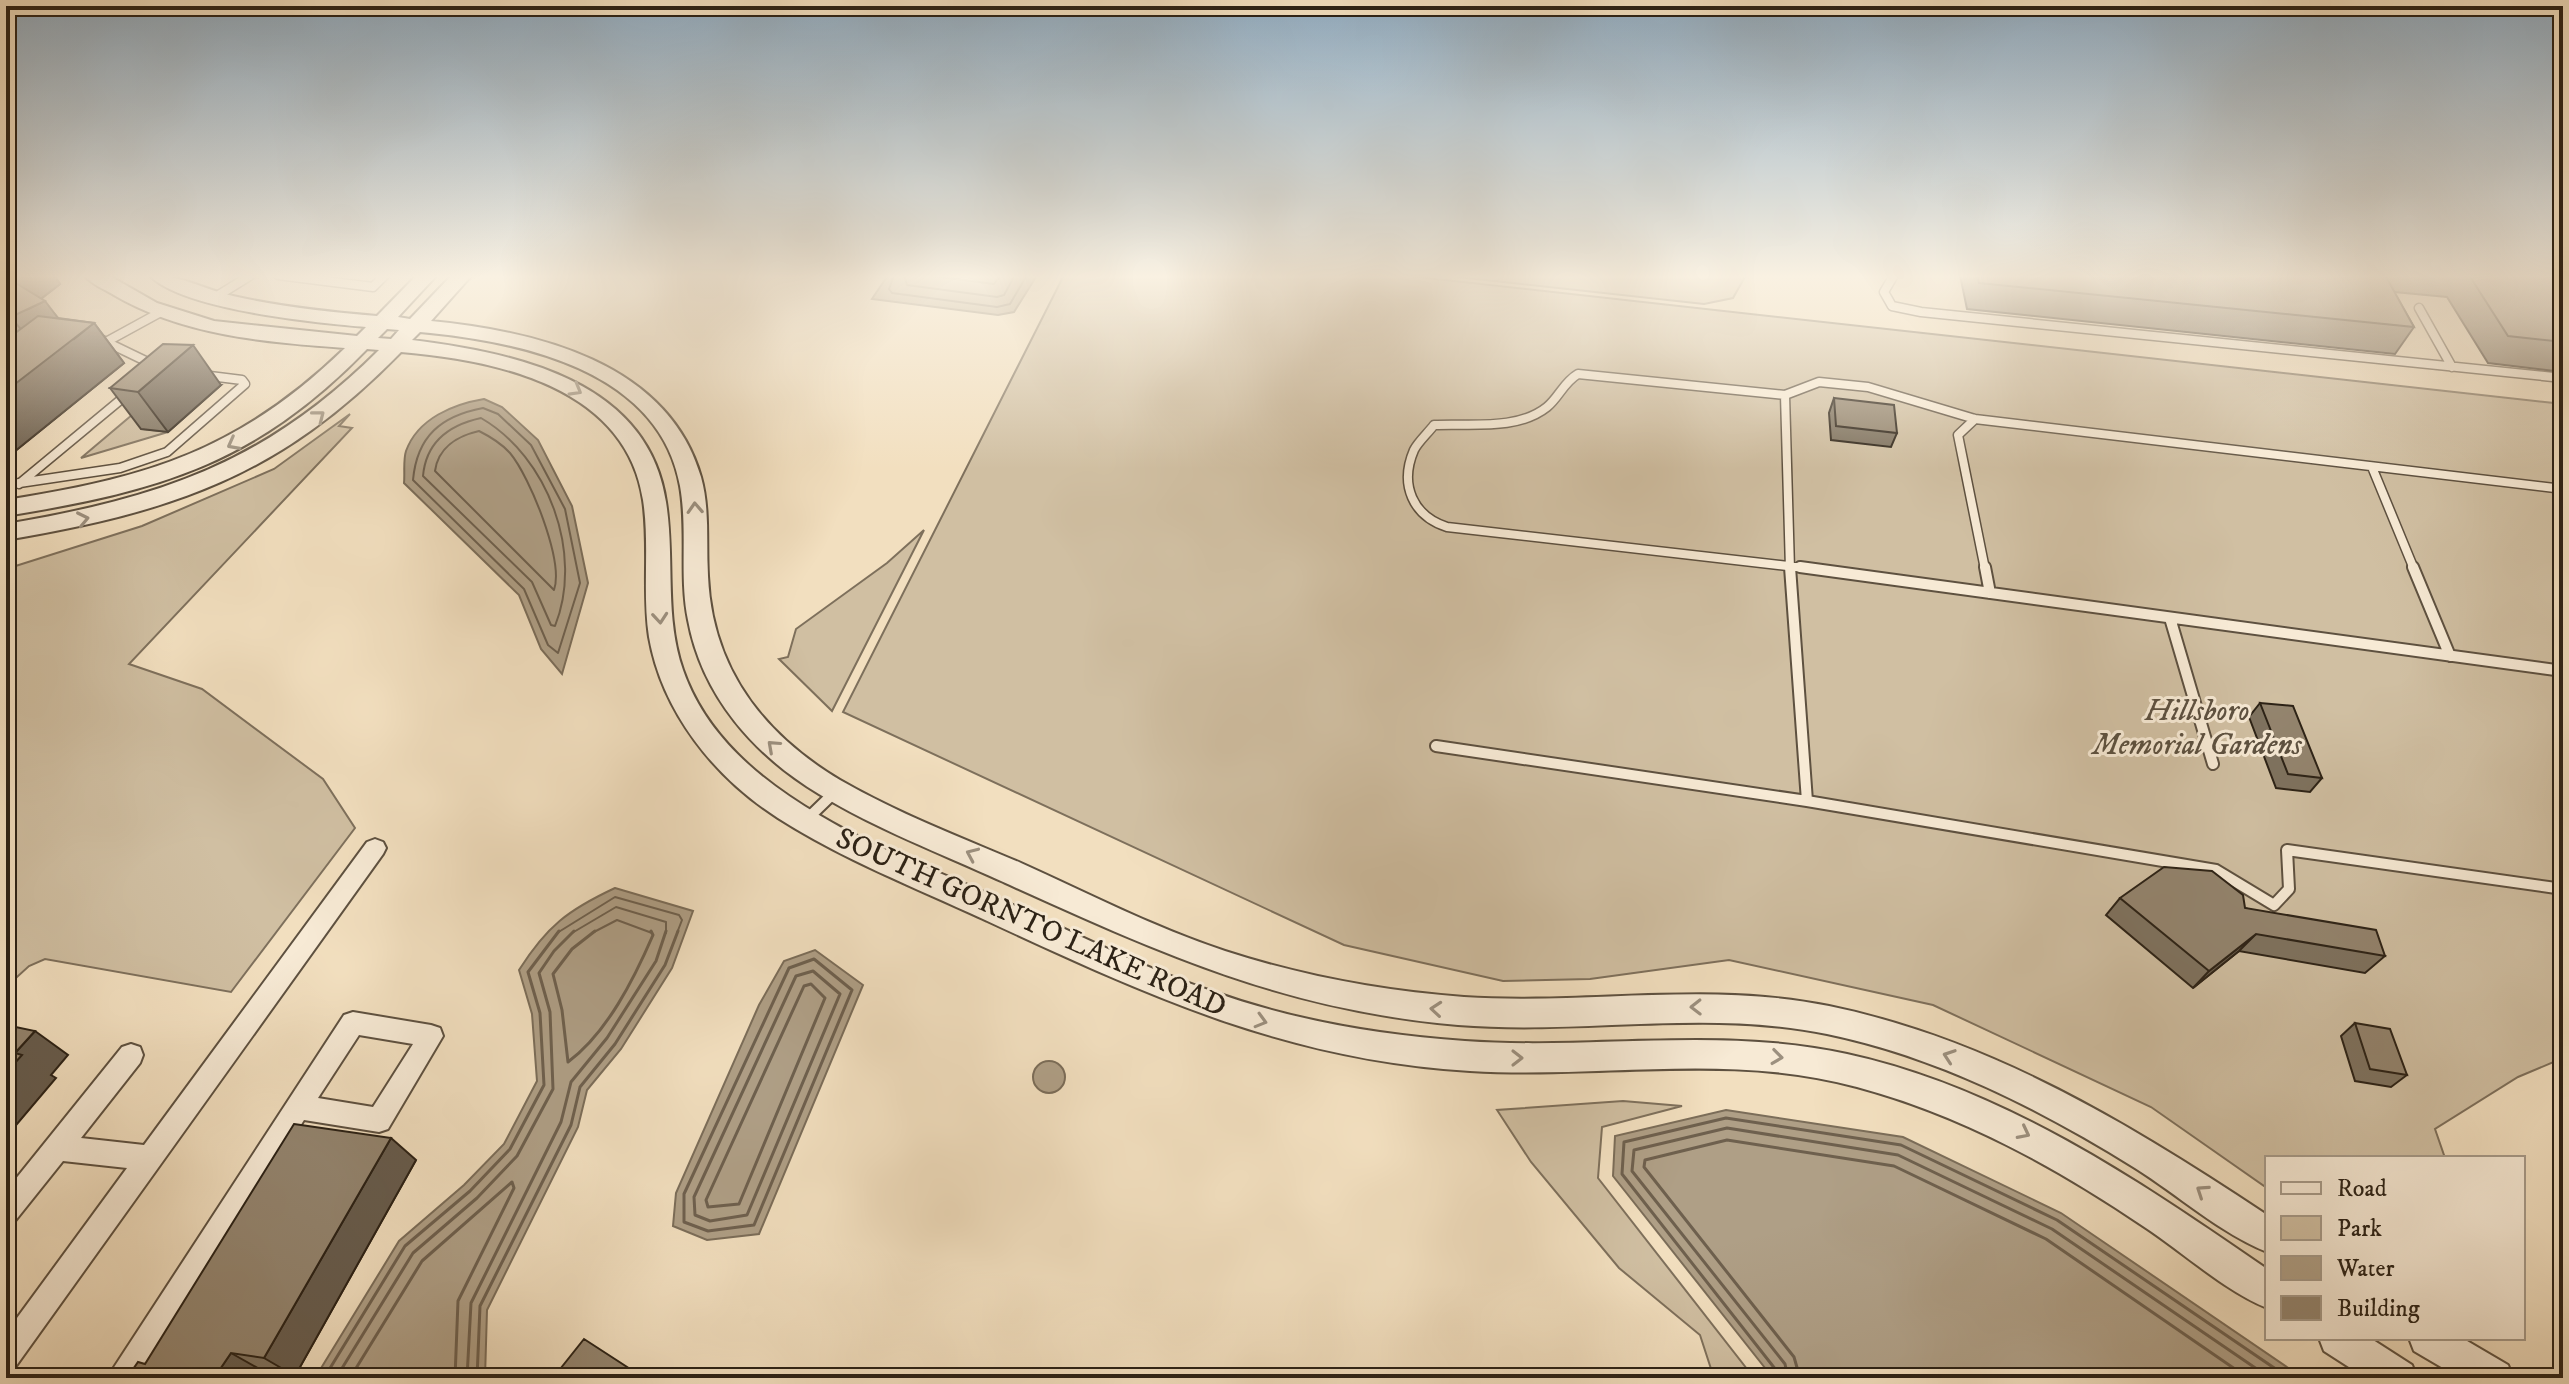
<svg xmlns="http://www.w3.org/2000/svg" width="2569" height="1384" viewBox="0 0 2569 1384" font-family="'IM FELL DW Pica',serif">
	<rect width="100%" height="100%" fill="#f2dfbf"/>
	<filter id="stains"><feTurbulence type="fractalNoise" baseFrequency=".0025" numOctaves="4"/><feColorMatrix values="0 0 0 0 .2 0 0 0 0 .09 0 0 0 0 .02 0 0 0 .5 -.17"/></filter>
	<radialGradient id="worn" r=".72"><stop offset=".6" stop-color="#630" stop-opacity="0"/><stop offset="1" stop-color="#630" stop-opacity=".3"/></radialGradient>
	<!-- green -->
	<path fill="#d0bfa2" stroke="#7e705c" stroke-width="2" d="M1064 275H1400L2563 404V1058L2518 1077 2435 1129 2445 1158H2267V1188L2151 1107 1933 1005 1729 960 1590 979 1503 981 1344 945 843 712Z
		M1440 275H1746L1733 298 1704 304Z
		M171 382 142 429 168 432 81 458Z
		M350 414 339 426 352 428 129 664 202 689 323 779 355 828 231 992 45 959 29 966 6 987V569L142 526 274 469Z
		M924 530 832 711 779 659 788 657 796 629 887 563Z
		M1623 1101 1682 1106 1602 1127 1598 1178 1754 1378H1714L1700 1335 1619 1268 1531 1162 1497 1110Z"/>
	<!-- water -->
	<path fill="#af9f86" stroke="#7b6d59" stroke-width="2" d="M888 275H1034L1036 277 1014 312 998 315 872 299Z
		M484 399 502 407 538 440 572 506 588 583 562 674 541 649 519 595 404 483C405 474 403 460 406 451 418 418 454 404 484 399Z
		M615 888 693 911 672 968 621 1049 587 1090 578 1127 487 1310 485 1378H315L399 1241 464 1185 504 1144 537 1081 532 1014 519 970C547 926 568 910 615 888Z
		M815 950 863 985 759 1234 707 1240 673 1226 676 1193 759 1005 784 961Z
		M1033 1077a16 16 0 1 1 32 0a16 16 0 1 1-32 0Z
		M1726 1110 1903 1137 2061 1213 2303 1378H1773L1613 1176 1615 1136Z"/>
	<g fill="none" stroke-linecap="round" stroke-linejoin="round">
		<!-- shore-far1 -->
		<path stroke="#6e604e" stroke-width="2" d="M894 275 889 289 892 293 997 307 1010 304 1027 275
			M904 275 907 285 997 297 1004 295 1015 275
			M925 275 994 284 1001 275
			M483 408 498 414 531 445 565 509 580 583 558 653 548 645 524 589 413 480C417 436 441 416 483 408Z
			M481 418C548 457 584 553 555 626L551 625 532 582 423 476C426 442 449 425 481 418Z
			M479 431C491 437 501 443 510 453 530 477 564 561 554 590L435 471C438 448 457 436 479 431Z
			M557 933 615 897 679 915 682 920 677 933
			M572 933 616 907 666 922V933
			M592 933 617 920 652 933"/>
		<!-- shore -->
		<path stroke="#6e604e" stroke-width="3" d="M595 931 572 949 553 974 562 1010 568 1062C607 1033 634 979 653 935L651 931
			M814 959 852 990 754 1225 708 1231 684 1222V1194L789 968Z
			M813 971 840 994 747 1215 710 1221 695 1215 694 1197 796 976Z
			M811 984 825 998 739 1204 708 1207 706 1200 804 986Z
			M324 1378 405 1246 470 1191 510 1149 544 1085 540 1013 528 972 559 931
			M336 1378 413 1253 477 1198 517 1156 553 1089 550 1012 539 973 554 951 574 931
			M350 1378 422 1261 512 1182 514 1188 458 1301 455 1378
			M467 1378 471 1303 561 1122 571 1082 607 1038 656 961 666 931
			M477 1378 480 1306 571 1125 580 1087 615 1044 665 965 678 931
			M1778 1378 1776 1370 1622 1174 1624 1142 1726 1118 1901 1145 2057 1220 2289 1378
			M1788 1378 1785 1364 1632 1171 1634 1150 1727 1128 1898 1155 2052 1229 2270 1378
			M1800 1378 1794 1357 1644 1167 1645 1160 1727 1140 1894 1166 2046 1239 2248 1378"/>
		<defs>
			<path id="service-far1" d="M278 275 373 287 385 275
				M1894 275 1884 292 1892 306 1921 312 2563 378
				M214 298 251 275
				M2419 308 2452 367
				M98 338 156 366
				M106 342 159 313
				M1785 395 1578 374C1564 382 1559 397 1547 407 1517 431 1470 423 1434 425 1428 433 1418 442 1414 450 1399 485 1413 516 1447 527L1814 569
				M1975 419 1958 435 1985 569
				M2372 467 2414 569
				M19 484 130 392
				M6 485 120 468 167 452 245 384 242 380 202 375
				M1790 569 1785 395 1819 382 1868 387 1975 419 2563 489"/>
			<path id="service" d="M1790 567 1807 801
				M1800 567 2563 671
				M1985 567 1990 593
				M2413 567 2450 656
				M2170 618 2213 764
				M1436 746 1807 801 2216 870 2274 905 2289 889 2287 850 2563 889
				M806 820 836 791"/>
			<path id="minor" d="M375 839 383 842 386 848 383 854 16 1366 6 1370V1333L127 1168 63 1161 15 1221 6 1225V1191L122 1047 131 1044 140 1047 143 1055 140 1063 81 1138 144 1145 367 842Z
				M353 1012 431 1025 440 1028 443 1036 388 1129 379 1132 304 1120 138 1378H107L344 1015ZM359 1035 413 1044 373 1107 318 1098Z"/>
			<path id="tertiary" d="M84 275H108L157 303 214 321 357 336 366 327C318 323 182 310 149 275 182 275 202 289 233 296 281 307 329 312 377 316L417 275H437L398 317 410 319 452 275H472L431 321C535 331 668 362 701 477 710 509 706 543 708 576 712 668 763 734 840 780 897 813 960 837 1021 863 1088 893 1155 928 1225 951 1302 976 1383 991 1464 997 1586 1005 1708 981 1829 1006 1990 1039 2132 1125 2267 1215V1252C2220 1233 2178 1195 2135 1168 2040 1109 1938 1057 1827 1034 1705 1009 1582 1035 1458 1025 1283 1010 1158 952 1001 881 940 853 876 829 819 794 754 755 702 696 688 620 679 576 688 530 680 486 659 369 518 341 420 332L412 340C515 353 648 380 666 502 675 558 664 616 683 670 706 736 761 781 819 815 874 848 935 870 993 896 1065 928 1136 965 1211 991 1292 1020 1378 1035 1465 1041 1593 1050 1720 1026 1847 1054 2003 1088 2138 1180 2267 1269V1308C2223 1290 2183 1252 2143 1226 2054 1166 1961 1115 1857 1087 1730 1052 1600 1079 1470 1071 1286 1060 1147 995 983 919 914 887 842 859 778 818 715 778 662 712 649 637 642 592 650 545 643 500 626 387 497 360 401 352 279 477 175 511 6 540V524C160 498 266 463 379 350L367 349C255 464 161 491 6 516V500C148 478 240 450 345 348 266 342 184 336 114 295 104 289 91 284 84 275ZM387 329 399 330 391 339 378 338Z
				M2319 1338H2370L2412 1365 2417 1378H2366L2324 1351Z
				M2409 1338H2462L2508 1365 2513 1378H2460L2414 1351Z"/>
		</defs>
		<!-- service-far1 casing -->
		<use href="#service-far1" stroke="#5e5140" stroke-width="11"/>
		<!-- service casing -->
		<use href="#service" stroke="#5e5140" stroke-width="14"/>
		<!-- minor casing -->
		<use href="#minor" stroke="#5e5140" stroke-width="4"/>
		<!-- tertiary casing -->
		<use href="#tertiary" stroke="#5e5140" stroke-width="4"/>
		<!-- service-far1 -->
		<use href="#service-far1" stroke="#f7ead5" stroke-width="8"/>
		<!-- service -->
		<use href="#service" stroke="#f7ead5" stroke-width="10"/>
		<!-- minor -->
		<use href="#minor" fill="#f7ead5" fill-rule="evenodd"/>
		<!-- tertiary -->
		<use href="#tertiary" fill="#f7ead5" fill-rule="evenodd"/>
	</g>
	<!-- wall -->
	<path fill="#7e725f" stroke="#2c2216" stroke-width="2" d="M6 275H54L60 284 41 299 58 318 94 323 124 363 9 456 6 455V340L11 336 6 333Z
		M1960 275H2563V372L2488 363 2447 297 2394 292 2414 327 2395 354 1967 309Z
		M221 385 168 432 141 429 110 388Z
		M1834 398 1897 433 1891 447 1831 440 1829 413Z
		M2260 703 2322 778 2310 792 2276 788 2249 717Z
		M2120 898 2245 908 2385 956 2365 973 2239 951 2193 988 2106 915Z
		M2355 1023 2407 1075 2391 1087 2355 1081 2341 1036Z
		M416 1160 295 1376 263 1371 145 1364Z"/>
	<!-- shaded-wall -->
	<path fill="#675c4d" stroke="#2c2216" stroke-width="2" d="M6 275H54L60 284 26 310 45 301 74 339 94 323 124 363 9 456 6 452V391L43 357 11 317 6 285Z
		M193 345 221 385 168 432 138 392Z
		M2256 934 2239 951 2193 988 2209 971Z
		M35 1031 68 1055 51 1075 56 1078 6 1137V1073L15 1053Z
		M391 1138 416 1160 295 1376 264 1358Z
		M231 1353 263 1371 258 1378H214Z"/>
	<!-- building -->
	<path fill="#93846e" stroke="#2c2216" stroke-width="2" d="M1977 275H2385L2414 327 1979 283Z
		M2469 275H2563V342L2508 336Z
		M6 277 45 301 11 317 6 314Z
		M38 316 94 323 6 391V340Z
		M163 344 193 345 138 392 110 388Z
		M1834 398 1894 405 1897 433 1836 426Z
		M2260 703 2293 706 2322 778 2288 774Z
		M2164 867 2212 871 2243 895 2245 908 2376 930 2385 956 2256 934 2209 971 2120 898Z
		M2355 1023 2390 1029 2407 1075 2370 1069Z
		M6 1025 35 1031 15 1053 22 1055 6 1073Z
		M294 1124 391 1138 264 1358 231 1353 214 1378H127L138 1362 145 1364Z
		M584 1339 644 1378H553Z"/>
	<!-- one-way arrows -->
	<defs><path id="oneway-chevron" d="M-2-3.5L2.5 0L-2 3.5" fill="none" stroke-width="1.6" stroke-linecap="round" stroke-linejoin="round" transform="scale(2)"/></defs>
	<g stroke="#9c907f">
		<use href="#oneway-chevron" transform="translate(576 390) rotate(30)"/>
		<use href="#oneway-chevron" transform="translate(319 416) rotate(-38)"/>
		<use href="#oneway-chevron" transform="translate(233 444) rotate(152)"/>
		<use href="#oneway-chevron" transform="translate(695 508) rotate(-93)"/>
		<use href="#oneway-chevron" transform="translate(83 519) rotate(-12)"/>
		<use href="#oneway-chevron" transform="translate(660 618) rotate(85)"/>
		<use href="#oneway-chevron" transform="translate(773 746) rotate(-138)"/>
		<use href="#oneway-chevron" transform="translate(972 854) rotate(-156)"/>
		<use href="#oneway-chevron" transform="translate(1696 1007) rotate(179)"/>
		<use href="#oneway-chevron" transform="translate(1436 1009) rotate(-175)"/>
		<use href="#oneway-chevron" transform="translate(1261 1021) rotate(16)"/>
		<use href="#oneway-chevron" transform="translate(1949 1056) rotate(-161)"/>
		<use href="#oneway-chevron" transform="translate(1777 1057) rotate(7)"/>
		<use href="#oneway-chevron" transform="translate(1517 1058)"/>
		<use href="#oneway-chevron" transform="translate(2024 1133) rotate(27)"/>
		<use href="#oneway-chevron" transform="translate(2202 1191) rotate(-146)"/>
	</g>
	<!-- sky -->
	<linearGradient id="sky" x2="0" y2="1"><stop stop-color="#91acc1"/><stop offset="0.59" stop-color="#f9f1e2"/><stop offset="1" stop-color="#f9f1e2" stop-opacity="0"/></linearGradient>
	<rect width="2569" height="469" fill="url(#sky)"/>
	<g text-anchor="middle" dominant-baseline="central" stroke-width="6" stroke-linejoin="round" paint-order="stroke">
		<!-- park labels -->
		<g font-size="30" font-style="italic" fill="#5d5140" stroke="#f7ead5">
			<text x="2197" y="711">Hillsboro<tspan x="2197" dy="34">Memorial Gardens</tspan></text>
		</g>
		<!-- street labels -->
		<g font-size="30" fill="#2c2216" stroke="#f7ead5">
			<text transform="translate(1031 923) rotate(24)">SOUTH GORNTO LAKE ROAD</text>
		</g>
	</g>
	<!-- margin -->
	<rect width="2569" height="1384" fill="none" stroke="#f2dfbf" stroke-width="32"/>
	<rect x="8" y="8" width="2553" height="1368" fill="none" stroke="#2c2216" stroke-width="4"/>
	<rect x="16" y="16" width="2537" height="1352" fill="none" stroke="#2c2216" stroke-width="2"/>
	<!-- legend -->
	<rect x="2265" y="1156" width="260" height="184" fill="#f7ead5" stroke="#a69a89" stroke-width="2"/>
	<rect x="2281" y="1182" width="40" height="12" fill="#f7ead5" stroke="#a69a89" stroke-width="2"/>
	<text x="2337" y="1196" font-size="24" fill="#2c2216">Road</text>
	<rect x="2281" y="1216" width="40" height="24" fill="#d0bfa2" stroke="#a69a89" stroke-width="2"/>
	<text x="2337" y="1236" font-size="24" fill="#2c2216">Park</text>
	<rect x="2281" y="1256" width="40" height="24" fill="#af9f86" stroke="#a69a89" stroke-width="2"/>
	<text x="2337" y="1276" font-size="24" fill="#2c2216">Water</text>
	<rect x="2281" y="1296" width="40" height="24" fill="#93846e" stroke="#a69a89" stroke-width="2"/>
	<text x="2337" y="1316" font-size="24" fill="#2c2216">Building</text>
	<rect width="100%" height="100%" filter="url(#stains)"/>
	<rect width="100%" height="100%" fill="url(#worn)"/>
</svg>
